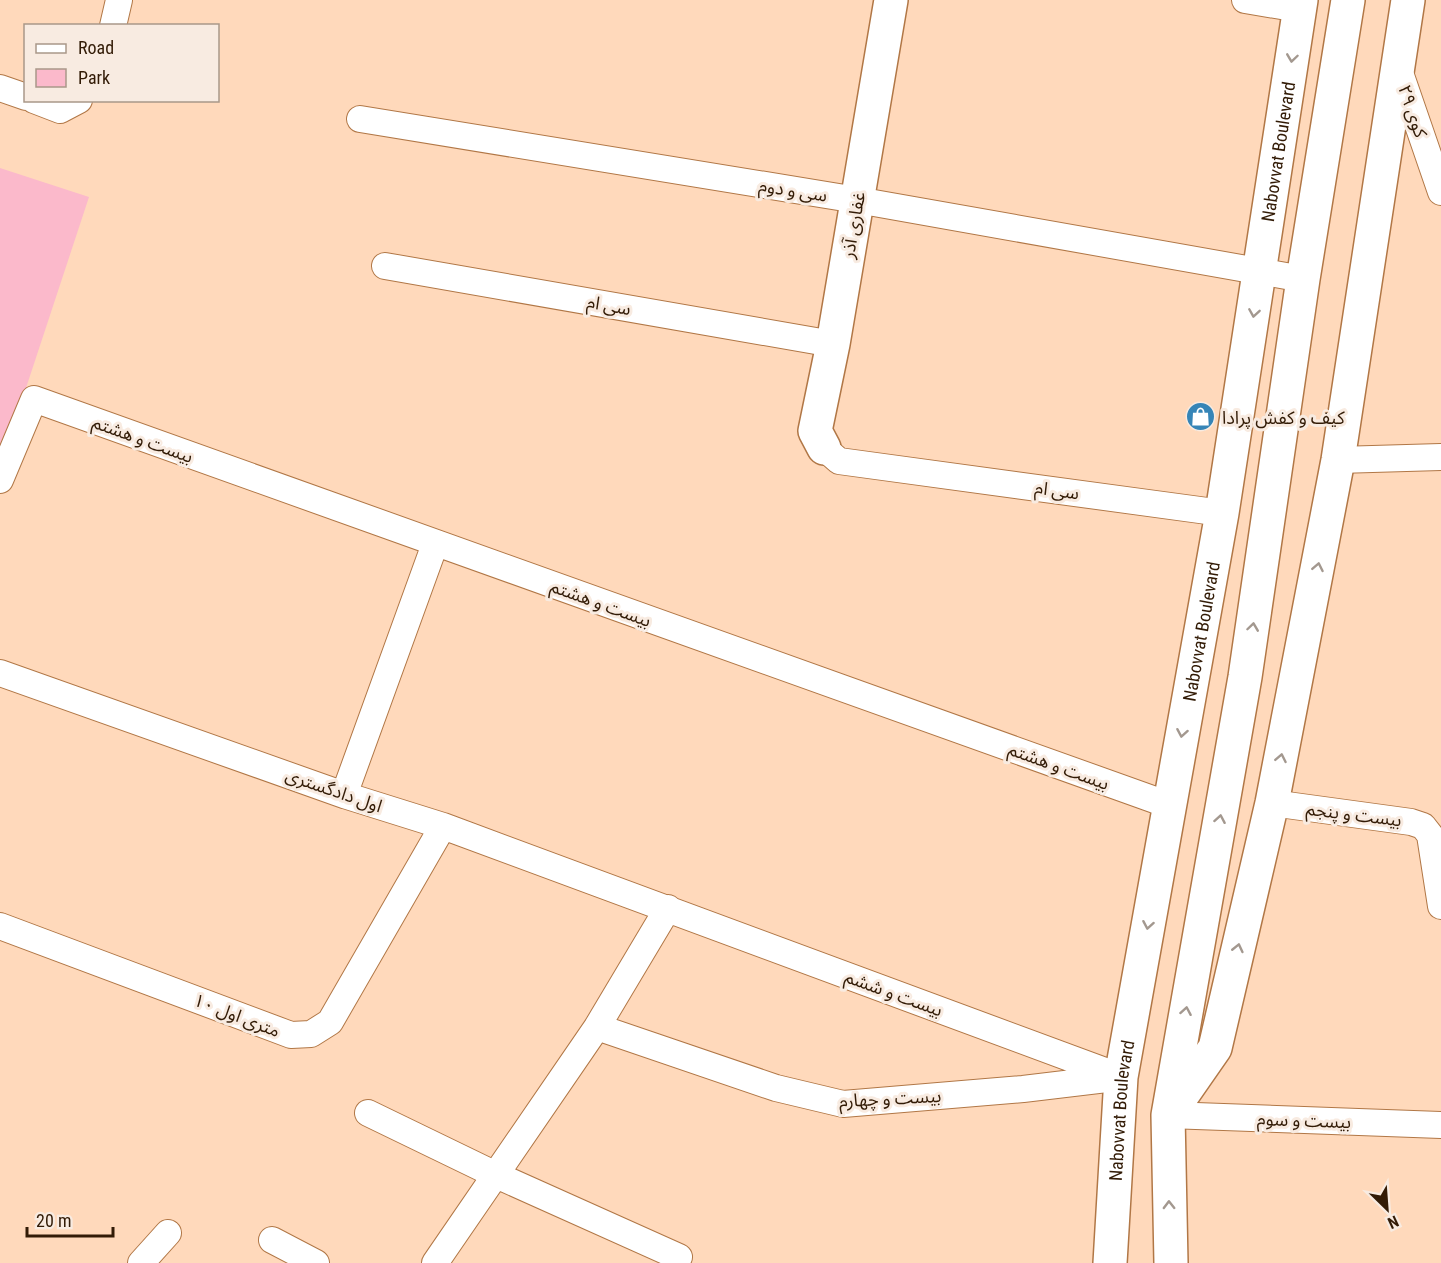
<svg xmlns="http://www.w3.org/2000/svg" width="1441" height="1263" viewBox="0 0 1441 1263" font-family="'Roboto Condensed','Noto Sans Arabic',sans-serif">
	<rect width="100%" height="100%" fill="#ffd9bb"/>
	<!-- green -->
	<path fill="#fbb9cb" d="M0 168 89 197 25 391 0 446Z"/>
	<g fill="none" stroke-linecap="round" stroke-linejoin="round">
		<defs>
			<path id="minor" d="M1245 0 1299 9
				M113 26 119 0
				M1398 67 1441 192
				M0 88 26 97
				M34 100 60 110 79 100
				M360 119 857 200 1303 279
				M385 266 833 344
				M824 448 839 461 1222 513
				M1338 460 1441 457
				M0 480 34 399 1169 805
				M0 673 344 795 443 826 1121 1077
				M344 795 435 544
				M1272 803 1411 822 1423 826 1430 835 1441 906
				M0 926 291 1035 311 1034 330 1022 443 826
				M597 1027 776 1088 843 1104 1023 1089 1115 1078
				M368 1113 496 1175 679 1257
				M1168 1115 1441 1125
				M272 1240 316 1263
				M141 1263 168 1233
				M435 1263 597 1027 668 908"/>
			<path id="tertiary" d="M824 448 815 431 833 344 891 0"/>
			<g id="primary">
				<path d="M1174 1107 1215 1048 1272 803 1338 460 1408 0"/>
				<path id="s1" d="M1110 1263 1121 1077 1222 513 1301 0"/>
				<path d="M1171 1263 1168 1115 1245 677 1303 279 1348 0"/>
			</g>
		</defs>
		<!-- minor casing -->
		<use href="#minor" stroke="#b17746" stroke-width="28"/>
		<!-- tertiary casing -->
		<use href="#tertiary" stroke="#b17746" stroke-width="36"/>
		<!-- primary casing -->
		<use href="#primary" stroke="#b17746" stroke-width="36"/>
		<!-- minor -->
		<use href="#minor" stroke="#fff" stroke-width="26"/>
		<!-- tertiary -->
		<use href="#tertiary" stroke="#fff" stroke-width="33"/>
		<!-- primary -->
		<use href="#primary" stroke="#fff" stroke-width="33"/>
	</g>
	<!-- one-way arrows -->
	<defs><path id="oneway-chevron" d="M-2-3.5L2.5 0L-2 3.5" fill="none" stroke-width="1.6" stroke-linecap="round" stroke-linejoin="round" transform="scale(1.5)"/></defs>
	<g stroke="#a3988f">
		<use href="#oneway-chevron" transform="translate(1292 58) rotate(98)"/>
		<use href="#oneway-chevron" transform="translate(1254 313) rotate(99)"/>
		<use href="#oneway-chevron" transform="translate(1318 567) rotate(-79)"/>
		<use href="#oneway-chevron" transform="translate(1253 627) rotate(-82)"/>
		<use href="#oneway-chevron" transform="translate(1182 733) rotate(100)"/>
		<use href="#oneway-chevron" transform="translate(1281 758) rotate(-79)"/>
		<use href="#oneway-chevron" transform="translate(1220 819) rotate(-80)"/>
		<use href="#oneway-chevron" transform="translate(1148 925) rotate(100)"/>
		<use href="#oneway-chevron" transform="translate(1238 948) rotate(-77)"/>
		<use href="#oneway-chevron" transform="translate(1186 1011) rotate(-80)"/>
		<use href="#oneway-chevron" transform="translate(1169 1205) rotate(-91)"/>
	</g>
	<!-- icons -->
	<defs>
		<symbol id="shop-disc" viewBox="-11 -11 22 22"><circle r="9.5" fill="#3685b7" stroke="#f8ebe1"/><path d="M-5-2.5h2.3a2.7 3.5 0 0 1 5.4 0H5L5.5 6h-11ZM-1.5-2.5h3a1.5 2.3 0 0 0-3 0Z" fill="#fff"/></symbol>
	</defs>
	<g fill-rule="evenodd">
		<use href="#shop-disc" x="1184" y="400" width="33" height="33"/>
	</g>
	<g text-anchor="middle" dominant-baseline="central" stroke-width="6" stroke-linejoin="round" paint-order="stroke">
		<!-- street labels -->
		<g font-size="18" fill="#321b06" stroke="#f8ebe1">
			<text transform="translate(1413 111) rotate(71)">کوی ۲۹</text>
			<text stroke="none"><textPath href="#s1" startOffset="1125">Nabovvat Boulevard</textPath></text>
			<text transform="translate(793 190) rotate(9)">سی و دوم</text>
			<text transform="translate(853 225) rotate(-80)">غفاری آذر</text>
			<text transform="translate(609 305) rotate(10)">سی ام</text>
			<text transform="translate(143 439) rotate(20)">بیست و هشتم</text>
			<text transform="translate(1057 490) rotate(8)">سی ام</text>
			<text transform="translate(601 603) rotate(20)">بیست و هشتم</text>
			<text stroke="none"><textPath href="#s1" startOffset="639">Nabovvat Boulevard</textPath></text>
			<text transform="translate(1059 766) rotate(20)">بیست و هشتم</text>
			<text transform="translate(334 790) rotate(19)">اول دادگستری</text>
			<text transform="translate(1354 814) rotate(7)">بیست و پنجم</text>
			<text transform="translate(894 993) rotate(20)">بیست و ششم</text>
			<text transform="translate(237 1015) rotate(21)">۱۰ متری اول</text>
			<text transform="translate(890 1098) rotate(-3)">بیست و چهارم</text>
			<text stroke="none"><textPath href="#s1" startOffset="153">Nabovvat Boulevard</textPath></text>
			<text transform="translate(1304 1120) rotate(2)">بیست و سوم</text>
		</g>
		<!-- poi labels -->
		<g font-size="18" fill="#321b06" stroke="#f8ebe1" text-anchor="start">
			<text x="1222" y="417">کیف و کفش پرادا</text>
		</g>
	</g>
	<!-- legend -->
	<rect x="24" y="24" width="195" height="78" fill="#f8ebe1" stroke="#a99889" stroke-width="1.5"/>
	<rect x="36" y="44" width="30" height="9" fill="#ffffff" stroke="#a99889" stroke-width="1.5"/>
	<text x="78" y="54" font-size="18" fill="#321b06">Road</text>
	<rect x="36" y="69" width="30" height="18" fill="#fbb9cb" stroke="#a99889" stroke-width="1.5"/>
	<text x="78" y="84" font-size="18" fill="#321b06">Park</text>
	<!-- north arrow -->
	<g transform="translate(1387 1209) rotate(155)" stroke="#f8ebe1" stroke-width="4.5" paint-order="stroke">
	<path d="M0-4.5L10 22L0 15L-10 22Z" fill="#321b06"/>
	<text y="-9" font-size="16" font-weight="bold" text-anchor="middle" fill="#321b06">N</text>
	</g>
	<!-- scale -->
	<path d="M27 1227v9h86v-9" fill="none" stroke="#321b06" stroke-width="3"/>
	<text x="36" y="1227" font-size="18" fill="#321b06" stroke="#f8ebe1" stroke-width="4.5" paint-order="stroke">20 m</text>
</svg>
